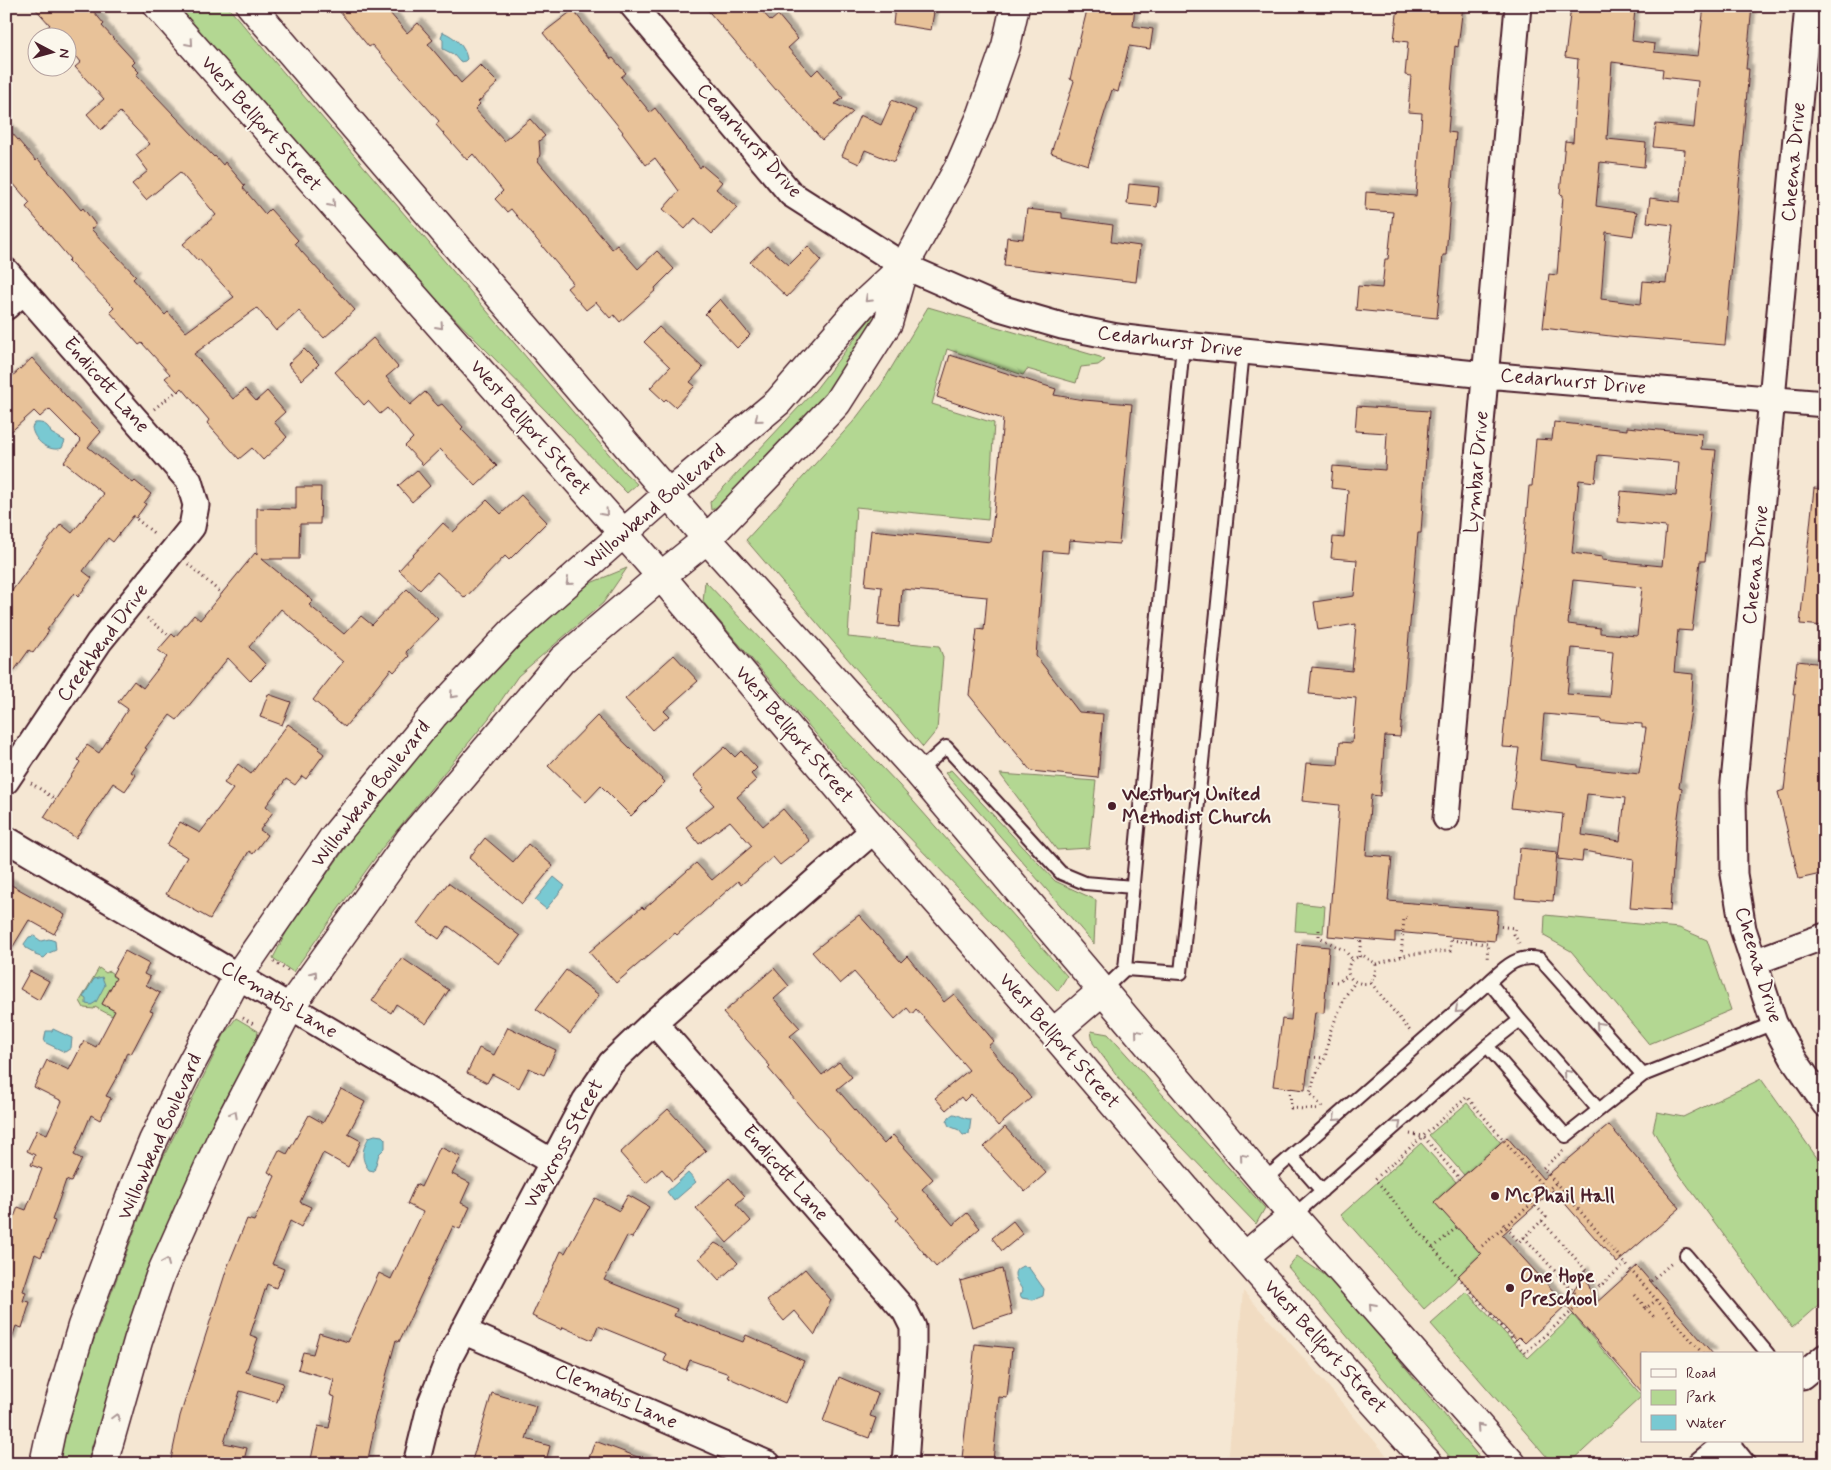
<svg xmlns="http://www.w3.org/2000/svg" width="1831" height="1470" viewBox="0 0 1831 1470" font-family="Mynerve,sans-serif">
	<defs>
		<filter id="shadow"><feDropShadow dx="4.5" dy="-4.5" stdDeviation="1" flood-color="#0004"/></filter>
	</defs>
	<rect width="100%" height="100%" fill="#f5e7d3"/>
	<filter id="ink" filterUnits="userSpaceOnUse"><feTurbulence type="fractalNoise" baseFrequency=".02" numOctaves="2"/><feDisplacementMap in="SourceGraphic" scale="10" xChannelSelector="R" yChannelSelector="G"/><feConvolveMatrix kernelMatrix="1 2 1 2 8 2 1 2 1" color-interpolation-filters="sRGB"/></filter>
	<g filter="url(#ink)">
		<!-- built -->
		<path fill="#f1dcc2" d="M1243 1291 1310 1365 1394 1464H1228Z"/>
		<!-- green -->
		<path fill="#b3d792" stroke="#7e7b5e" d="M177 6H227L625 473 637 484 627 493 409 272Z
			M887 297 834 385 738 497 711 510 710 502 815 390Z
			M928 307 1100 357 1105 360 1098 365 1081 367 1076 383 1027 369 1023 375 947 349 932 404 994 423 988 520 856 507 848 637 939 646 943 657 937 730 923 747 746 540 853 422 881 385Z
			M627 568 603 603 518 676 489 718 383 847 293 972 273 958 287 931 360 827 463 701 576 589Z
			M705 581 899 785 1067 976 1058 991 869 796 703 602Z
			M951 770 1055 881 1096 900 1094 944 945 773Z
			M1000 774 1096 781 1089 848 1057 850Z
			M1297 903 1325 906 1323 933 1295 931Z
			M1545 915 1679 928 1707 940 1731 1010 1649 1044 1571 951 1544 936Z
			M99 968 106 973 109 971 113 974 112 976 123 982 111 987 102 1004 115 1011 112 1016 95 1007 94 1009 84 1008 80 1001Z
			M236 1018 258 1031 256 1045 215 1117 153 1262 91 1449 88 1464H59L73 1396 158 1168 225 1033Z
			M1091 1031 1108 1034 1265 1208 1256 1224 1130 1093 1093 1043Z
			M1761 1079 1825 1169V1299L1792 1328 1671 1163 1653 1130 1657 1112 1683 1117Z
			M1467 1103 1501 1143 1464 1175 1429 1135Z
			M1421 1143 1456 1182 1435 1202 1481 1254 1458 1276 1455 1281 1424 1309 1341 1215Z
			M1297 1256 1335 1282 1485 1464H1456L1288 1267Z
			M1467 1292 1528 1358 1573 1315 1642 1396 1569 1464H1553L1431 1324Z"/>
		<!-- water -->
		<path fill="#79c9d2" stroke="#66858f" d="M443 32C455 37 465 46 467 59L465 61 460 62 453 54 443 49V40L441 37Z
			M35 423C43 422 49 425 51 433L65 441 62 448C49 453 33 440 32 427Z
			M554 877 565 886 546 909 535 900Z
			M34 936 41 941 49 939 55 941 56 950 49 953 44 958 35 955V953L26 948 24 944 29 937Z
			M102 977 105 985 96 1002 91 1005 86 1004V999L83 997 94 979Z
			M53 1029 72 1038 71 1048 65 1052 44 1042 46 1031H52Z
			M953 1114C960 1114 962 1119 971 1119L969 1134 963 1135 959 1130 949 1126 947 1122 949 1117Z
			M375 1135 382 1136 385 1139V1148L379 1154 374 1171 369 1170C360 1158 362 1150 369 1137Z
			M688 1173 696 1182 674 1201 667 1192Z
			M1024 1266 1029 1268 1044 1289 1043 1296 1033 1300 1022 1298 1020 1295 1023 1291C1017 1281 1008 1270 1024 1266Z"/>
		<!-- building -->
		<path fill="#e8c299" stroke="#4a1f2b" fill-rule="evenodd" filter="url(#shadow)" d="M33 6H89L104 24 102 26 135 62 132 65 139 72 136 75 214 157 215 156 223 165 225 162 245 186 243 188 265 214 270 209 298 240 295 243 301 251 355 310 324 338 299 311 276 331 257 308 194 354 233 399 245 389 256 401 267 391 285 412 274 422 287 437 263 460 252 448 239 459 207 423 209 420 182 388 178 392 165 378 170 374 142 343 139 345 110 312 114 308 68 261 70 259 26 207 30 203 6 175V126L36 161 38 159 81 210 83 208 96 225 91 229 136 276 133 279 165 315 168 312 186 332 234 297 199 259 197 260 183 244 216 215 180 172 146 200 132 184 148 171 136 155 150 144 120 112 101 130 87 114 104 99 75 67 81 62 68 46V38H36L50 25Z
			M335 6H384L407 33 418 23 433 40 428 44 461 83 480 65 498 83 478 102 480 104 475 109 504 141 530 119 545 136 539 141 540 154 538 161 612 249 617 245 638 269 657 251 674 269 655 288 656 290 620 322 614 315 610 318 596 302 586 310 567 288 573 283 511 209 507 212 495 199 503 191 473 154 467 160 436 125 439 121 372 45 369 47Z
			M704 6H757L771 21 778 15 798 39 788 48 812 75 818 69 843 98 835 104 853 112 822 140 778 89 776 90Z
			M895 6H935L931 30 893 24Z
			M1088 6H1135L1133 26 1153 29 1150 49 1129 46 1118 92 1112 90 1088 165 1051 153 1074 81 1070 79Z
			M1398 6H1463L1458 47 1455 46 1448 132 1456 133 1446 255H1443L1437 318 1356 310 1358 286 1382 288 1385 259H1388L1393 212 1365 210 1366 192 1416 196 1422 113 1408 112 1411 76 1405 75 1408 42 1394 40Z
			M1571 6H1612L1635 9 1632 41 1655 44 1654 52 1698 56 1704 6H1752L1746 69H1749L1725 345 1627 337V338L1543 328 1549 274 1557 275 1563 195 1560 194 1565 141 1573 142 1578 59 1565 57ZM1612 62 1663 69 1662 77 1698 81 1694 128 1656 124 1653 147 1685 150 1680 202 1650 198 1647 222 1673 225 1666 283 1643 281 1641 304 1601 299 1606 232 1633 236 1637 212 1596 206 1600 162 1644 167 1646 143 1607 139Z
			M573 10 611 59 613 58 626 73 621 77 650 112 655 108 700 168 702 165 722 182 716 189 737 207 712 234 695 218 685 229 663 209 679 191 655 158 646 165 622 133 623 132 543 33Z
			M892 100 916 110 894 162 865 150 859 164 842 156 860 115 881 125Z
			M1129 184 1159 187 1157 207 1127 204Z
			M1027 209 1062 213V218L1113 225 1111 242 1140 246 1136 282 1004 266 1007 237 1023 239Z
			M767 246 789 265 808 246 821 260 787 297 750 262Z
			M720 299 750 335 737 348 705 314Z
			M659 327 703 368 690 382 695 386 675 407 666 399 664 401 650 388 670 367 644 342Z
			M373 338 398 367 386 377 410 405 425 392 438 406 442 404 463 427 461 429 497 466 476 486 440 449 423 465 405 446 413 438 387 408 380 414 368 401 364 405 335 372Z
			M304 349 319 364 302 380 288 364Z
			M950 355 1056 389 1054 395 1084 400 1132 404 1119 544 1069 540 1068 553 1044 551 1036 656 1079 712 1103 714 1098 778 1031 771 969 695 977 629 984 630 987 597 902 589 899 627 878 625 882 587 865 585 871 530 991 542 1003 419 937 397Z
			M32 358 65 395 101 432 88 447 133 483 135 481 151 494 144 503 146 504 136 518 133 516 113 542 108 538 83 571 92 578 78 597 74 593 47 630 49 631 33 653 29 650 6 682V599L33 562 32 561 61 524 72 533 104 494 64 462 81 441 49 409 40 417 34 411 6 436V382Z
			M1357 406 1429 411 1421 533H1418L1400 737 1385 736 1380 796 1371 795 1366 855 1392 857 1388 901 1498 910 1495 941 1395 932V942L1328 936 1339 805 1302 801 1306 763 1338 765 1340 742 1352 743 1356 698 1309 694 1312 667 1352 671 1356 624 1318 630 1314 602 1354 596 1357 560 1331 558 1333 537 1344 538 1348 490 1331 488 1333 466 1385 470 1387 433 1355 431Z
			M1554 422 1627 430V427L1702 434 1701 449 1716 450 1705 561H1700L1692 631 1678 630 1674 672 1693 674 1691 710 1679 787 1682 788 1675 839 1670 911 1630 908 1634 859 1583 851 1582 862 1558 859 1563 814 1511 808 1519 748 1502 747 1515 615 1523 556 1529 486H1532L1536 439 1552 440ZM1598 455 1679 462 1676 496 1621 491 1618 522 1666 527 1662 566 1602 560V557L1572 553 1579 480 1595 482ZM1573 580 1642 587 1637 636 1600 633V628L1568 624ZM1572 648 1613 652 1609 697 1567 694ZM1544 714 1601 719V721L1642 724V728H1646L1639 774 1578 767V765L1540 760ZM1587 794 1625 798 1620 841 1582 835Z
			M417 470 430 486 412 502 398 486Z
			M296 487H321L320 524H300L299 559H262L313 601 309 605 344 634 361 616 372 625 407 589 438 619 406 652 409 656 394 672 391 669 345 727 313 700 343 662 281 609 249 647 266 665 250 681 228 658 177 720 170 715 145 748 147 749 131 772 136 775 125 791 113 783 76 838 44 817 80 762 78 760 87 745 99 753 128 709 118 702 134 681 143 688 167 657 158 650 172 634 175 637 194 615 200 620 255 553 257 555V508L296 509Z
			M1814 488 1825 489V626L1800 624Z
			M521 495 547 522 509 560 505 556 465 598 437 572 420 590 399 570 443 523 453 532 487 500 501 514Z
			M674 655 698 681 664 711 669 716 653 730 625 699Z
			M1797 661 1825 664V778L1819 777 1825 803V873L1799 879 1778 792 1784 790 1795 694H1793Z
			M268 694 291 702 282 725 260 717Z
			M597 716 665 782 631 816 601 786 586 802 548 766Z
			M288 724 320 747 318 749 324 754 306 779 302 776 295 785 286 779 266 806 273 812 260 830 267 835 253 854 249 851 210 919 166 894 187 857 167 845 180 822 200 833 233 789 224 783 238 764 251 774Z
			M725 747 735 757 741 751 757 768 751 774 756 780 737 797 763 826 783 809 810 841 780 865 773 857 741 885 738 881 677 935 675 933 616 983 589 952 642 907 644 909 696 863 712 880 752 846 730 821 699 844 686 827 714 805 701 791 704 788 693 776Z
			M485 838 513 862 528 844 553 866 522 904 469 858Z
			M1520 848 1557 852 1553 901 1515 898Z
			M6 882 65 915 54 934 29 920 6 958Z
			M448 883 520 936 499 964 448 926 439 939 418 924Z
			M859 915 901 962 907 956 944 1002 954 994 994 1041 988 1046 1031 1098 998 1126 971 1094 964 1101 961 1097 946 1110 935 1098 969 1070 916 1009 912 1014 907 1008 895 1019 854 972 840 984 812 952Z
			M1297 944 1329 947 1324 1013 1315 1012 1305 1090 1273 1086 1282 1019 1291 1020Z
			M125 951 149 964 144 974 150 977 146 985 160 993 150 1011 153 1012 131 1054 127 1052 120 1071 106 1096 111 1098 100 1120 91 1115 74 1155 82 1159 71 1182 66 1180 52 1220 55 1221 41 1257 35 1254 23 1291 26 1292 23 1301 30 1302 22 1328 16 1326 10 1344 6 1343V1224L11 1225 18 1207 26 1210 42 1169 31 1165 35 1155 27 1151 37 1130 47 1134 62 1101 34 1087 47 1060 69 1070 84 1041 96 1047 115 1011 102 1004 116 978 112 975Z
			M402 958 449 990 426 1024 396 1004 391 1013 372 1001Z
			M774 968 789 986 774 999 800 1028 790 1036 822 1075 839 1062 852 1077 837 1089 884 1144 893 1135 933 1179 922 1189 953 1225 967 1213 980 1228 936 1267 896 1220 899 1218 807 1114 768 1068 770 1066 723 1013Z
			M566 970 599 995 570 1034 536 1009Z
			M30 971 49 981 39 1000 20 989Z
			M508 1027 556 1050 544 1075 529 1068 519 1088 492 1074 487 1083 467 1073 479 1048 494 1055Z
			M341 1089 365 1102 348 1134 361 1141 348 1167 323 1153 300 1202 311 1207 301 1227 290 1221 272 1264 284 1269 276 1288 267 1284 250 1335 258 1338 246 1372 283 1383 277 1402 240 1391 224 1443 247 1448 243 1464H170L180 1416 227 1268 247 1219 254 1221 275 1176 268 1172 279 1150 287 1154 309 1115 323 1123Z
			M668 1109 706 1151 672 1181 662 1169 646 1183 620 1153Z
			M1609 1125 1680 1208 1617 1263 1553 1190 1502 1235 1566 1305 1525 1343 1519 1337 1516 1340 1458 1276 1481 1254 1434 1202 1507 1137 1543 1179 1563 1162 1564 1163Z
			M1005 1127 1046 1173 1025 1192 984 1147Z
			M440 1147 461 1157 452 1174 470 1183 461 1203 470 1207 460 1229 453 1226 399 1342 396 1340 373 1424 375 1425 367 1464H310L318 1426 329 1428 335 1397 330 1395 334 1380 298 1369 303 1352 313 1354 319 1333 348 1342 379 1273 391 1279 423 1212 407 1204 416 1184 421 1187Z
			M729 1178 745 1196 736 1204 751 1221 727 1243 696 1208Z
			M628 1195 649 1207 632 1238 627 1236 604 1280 677 1309 674 1316 743 1342 746 1335 804 1361 785 1403 727 1377 729 1374 690 1360 686 1370 664 1361 667 1354 598 1326 592 1340 563 1327 562 1330 532 1316 561 1251 565 1253 595 1198 619 1211Z
			M1013 1221 1023 1234 1002 1251 992 1238Z
			M715 1243 724 1248 738 1263 719 1280 699 1258Z
			M1637 1266 1713 1354H1642V1392L1566 1306 1584 1271 1595 1304Z
			M805 1269 831 1300 815 1335 795 1311 784 1321 767 1301Z
			M1002 1269 1012 1314 972 1327 960 1281Z
			M975 1344 1012 1348 1007 1398 999 1397 993 1461 962 1458Z
			M839 1377 878 1394 870 1416 876 1418 869 1438 823 1421Z
			M492 1393 536 1406 526 1439 550 1446 545 1464H471Z
			M595 1441 651 1462V1464H587Z"/>
		<g fill="none" stroke-linecap="round" stroke-linejoin="round">
			<defs>
				<path id="lane" d="M918 772 946 747 1061 873 1085 883 1133 887
					M1125 969 1181 973 1243 351
					M1489 982C1505 967 1517 954 1540 959L1643 1075
					M1102 991 1125 969 1183 345
					M1487 1046 1566 1136 1643 1075 1774 1023
					M1292 1157 1322 1191
					M1263 1181 1489 982 1520 1020 1599 1110
					M1293 1216 1487 1046 1520 1020
					M1686 1255 1768 1354"/>
				<path id="street" d="M633 6 791 194 904 266 1000 308 1062 326 1117 337 1183 345 1486 375 1825 404
					M1808 6 1772 399 1733 792 1734 874 1743 929 1774 1023 1793 1058 1825 1104
					M6 271 189 481 196 505 192 527 99 642 6 781
					M6 307 24 291
					M1446 818 1518 6
					M6 839 552 1162
					M1754 962 1825 936
					M654 1022 905 1311 913 1327V1349L905 1464
					M463 1331 768 1464
					M1802 1376 1825 1357
					M1726 1444 1742 1464
					M416 1464 431 1403 449 1358 585 1101 611 1063 654 1022 874 830
					M1701 1464 1729 1441"/>
				<path id="secondary" d="M158 6 661 576 874 830 1053 1033 1244 1257 1429 1464
					M251 6 707 539 918 772 1293 1216 1512 1464
					M1053 1033 1102 991
					M1244 1257 1293 1216
					M44 1464 51 1431 82 1326 136 1182 153 1141 184 1077 238 976 333 838 433 716 513 631 668 494 778 402 861 306 904 266
					M103 1464 138 1341 160 1276 222 1137 290 1007 410 839 562 660 661 576 707 539 837 403 888 323 904 266 959 167 982 114 1006 46 1015 6"/>
			</defs>
			<!-- lane casing -->
			<use href="#lane" stroke="#4a1f2b" stroke-width="16"/>
			<!-- street casing -->
			<use href="#street" stroke="#4a1f2b" stroke-width="29"/>
			<!-- secondary casing -->
			<use href="#secondary" stroke="#4a1f2b" stroke-width="31"/>
			<!-- path -->
			<path stroke="#4a1f2b" stroke-width="3" stroke-dasharray="1 4" stroke-linecap="butt" d="M154 409 177 391
				M133 516 156 535
				M188 564 222 594
				M147 618 170 636
				M31 783 55 799
				M1496 926 1515 928 1514 934 1519 943
				M1319 930V937L1345 951 1353 960
				M1451 940 1488 944 1487 961
				M1364 956 1376 964 1375 974 1371 983C1342 988 1341 957 1364 956Z
				M1401 956 1404 918H1408
				M1359 957 1361 939
				M274 962 288 971
				M1376 964 1411 954 1450 951 1451 937
				M1326 981 1338 982 1349 975
				M1371 983 1410 1031
				M243 1018 255 1025
				M1310 1057 1325 1058
				M1290 1088 1291 1108 1318 1110
				M1322 1107 1310 1093 1315 1076 1325 1058 1330 1032 1346 995 1355 982
				M1410 1134 1423 1136 1460 1179
				M1563 1151 1543 1168 1703 1354
				M1547 1191 1467 1097 1375 1179 1433 1248 1525 1353 1625 1264
				M1542 1221 1600 1286
				M1503 1224 1519 1242 1546 1217 1533 1203
				M1524 1237 1583 1302
				M1482 1246 1556 1183
				M1433 1248 1457 1227
				M1651 1281 1673 1262
				M1635 1295 1646 1308 1657 1300
				M1646 1308 1656 1319"/>
			<!-- lane -->
			<use href="#lane" stroke="#fbf7ec" stroke-width="12"/>
			<!-- street -->
			<use href="#street" stroke="#fbf7ec" stroke-width="25"/>
			<!-- secondary -->
			<use href="#secondary" stroke="#fbf7ec" stroke-width="28"/>
		</g>
		<!-- one-way arrows -->
		<defs><path id="oneway-chevron" d="M-2-3.5L2.5 0L-2 3.5" fill="none" stroke-width="1.6" stroke-linecap="round" stroke-linejoin="round" transform="scale(1.25)"/></defs>
		<g stroke="#ab9695">
			<use href="#oneway-chevron" transform="translate(190 43) rotate(49)"/>
			<use href="#oneway-chevron" transform="translate(332 204) rotate(48)"/>
			<use href="#oneway-chevron" transform="translate(868 299) rotate(137)"/>
			<use href="#oneway-chevron" transform="translate(440 326) rotate(48)"/>
			<use href="#oneway-chevron" transform="translate(758 419) rotate(140)"/>
			<use href="#oneway-chevron" transform="translate(605 513) rotate(48)"/>
			<use href="#oneway-chevron" transform="translate(569 582) rotate(139)"/>
			<use href="#oneway-chevron" transform="translate(453 695) rotate(133)"/>
			<use href="#oneway-chevron" transform="translate(314 974) rotate(-55)"/>
			<use href="#oneway-chevron" transform="translate(1458 1010) rotate(138)"/>
			<use href="#oneway-chevron" transform="translate(1599 1025) rotate(-132)"/>
			<use href="#oneway-chevron" transform="translate(1138 1033) rotate(-130)"/>
			<use href="#oneway-chevron" transform="translate(1567 1073) rotate(-131)"/>
			<use href="#oneway-chevron" transform="translate(234 1114) rotate(-62)"/>
			<use href="#oneway-chevron" transform="translate(1336 1118) rotate(138)"/>
			<use href="#oneway-chevron" transform="translate(1398 1124) rotate(-41)"/>
			<use href="#oneway-chevron" transform="translate(1243 1157) rotate(-130)"/>
			<use href="#oneway-chevron" transform="translate(166 1262) rotate(-67)"/>
			<use href="#oneway-chevron" transform="translate(1372 1306) rotate(-132)"/>
			<use href="#oneway-chevron" transform="translate(116 1417) rotate(-74)"/>
			<use href="#oneway-chevron" transform="translate(1480 1427) rotate(-132)"/>
		</g>
	</g>
	<!-- markers -->
	<g fill="#4a1f2b" stroke="#fbf7ec" stroke-width="2">
		<circle cx="1112" cy="806" r="5"/>
		<circle cx="1495" cy="1196" r="5"/>
		<circle cx="1510" cy="1288" r="5"/>
	</g>
	<g text-anchor="middle" dominant-baseline="central" stroke-width="4" stroke-linejoin="round" paint-order="stroke">
		<!-- street labels -->
		<g font-size="20" fill="#4a1f2b" stroke="#fbf7ec">
			<text transform="translate(261 124) rotate(49)">West Bellfort Street</text>
			<text transform="translate(749 141) rotate(48)">Cedarhurst Drive</text>
			<text transform="translate(1794 162) rotate(-85)">Cheena Drive</text>
			<text transform="translate(1170 342) rotate(7)">Cedarhurst Drive</text>
			<text transform="translate(1573 382) rotate(5)">Cedarhurst Drive</text>
			<text transform="translate(106 385) rotate(49)">Endicott Lane</text>
			<text transform="translate(530 428) rotate(49)">West Bellfort Street</text>
			<text transform="translate(1477 472) rotate(-85)">Lymbar Drive</text>
			<text transform="translate(655 507) rotate(-41)">Willowbend Boulevard</text>
			<text transform="translate(1756 565) rotate(-84)">Cheena Drive</text>
			<text transform="translate(103 643) rotate(-54)">Creekbend Drive</text>
			<text transform="translate(794 735) rotate(50)">West Bellfort Street</text>
			<text transform="translate(371 794) rotate(-52)">Willowbend Boulevard</text>
			<text transform="translate(1758 965) rotate(73)">Cheena Drive</text>
			<text transform="translate(279 1000) rotate(31)">Clematis Lane</text>
			<text transform="translate(1059 1041) rotate(49)">West Bellfort Street</text>
			<text transform="translate(160 1137) rotate(-66)">Willowbend Boulevard</text>
			<text transform="translate(564 1144) rotate(-61)">Waycross Street</text>
			<text transform="translate(785 1173) rotate(49)">Endicott Lane</text>
			<text transform="translate(1325 1347) rotate(48)">West Bellfort Street</text>
			<text transform="translate(616 1397) rotate(24)">Clematis Lane</text>
		</g>
		<!-- poi labels -->
		<g font-size="20" font-weight="bold" fill="#4a1f2b" stroke="#fbf7ec" text-anchor="start">
			<text x="1122" y="794">Westbury United<tspan x="1122" dy="23">Methodist Church</tspan></text>
			<text x="1505" y="1196">McPhail Hall</text>
			<text x="1520" y="1276">One Hope<tspan x="1520" dy="23">Preschool</tspan></text>
		</g>
	</g>
	<!-- margin -->
	<rect width="1831" height="1470" fill="none" stroke="#fbf7ec" stroke-width="25"/>
	<rect x="12" y="12" width="1806" height="1445" fill="none" stroke="#4a1f2b" stroke-width="2" filter="url(#ink)"/>
	<!-- legend -->
	<rect x="1641" y="1352" width="162" height="90" fill="#fbf7ec" stroke="#b4a19f"/>
	<rect x="1651" y="1369" width="25" height="8" fill="#fbf7ec" stroke="#b4a19f"/>
	<text x="1686" y="1378" font-size="15" fill="#4a1f2b">Road</text>
	<rect x="1651" y="1390" width="25" height="15" fill="#b3d792" stroke="#b4a19f"/>
	<text x="1686" y="1402" font-size="15" fill="#4a1f2b">Park</text>
	<rect x="1651" y="1415" width="25" height="15" fill="#79c9d2" stroke="#b4a19f"/>
	<text x="1686" y="1428" font-size="15" fill="#4a1f2b">Water</text>
	<!-- north arrow -->
	<g transform="translate(52 52) rotate(96)"><circle r="24" fill="#fbf7ec" stroke="#b4a19f"/>
	<path d="M0-4L9 19L0 12L-9 19Z" fill="#4a1f2b"/>
	<text y="-8" font-size="14" font-weight="bold" text-anchor="middle" fill="#4a1f2b">N</text>
	</g>
</svg>
